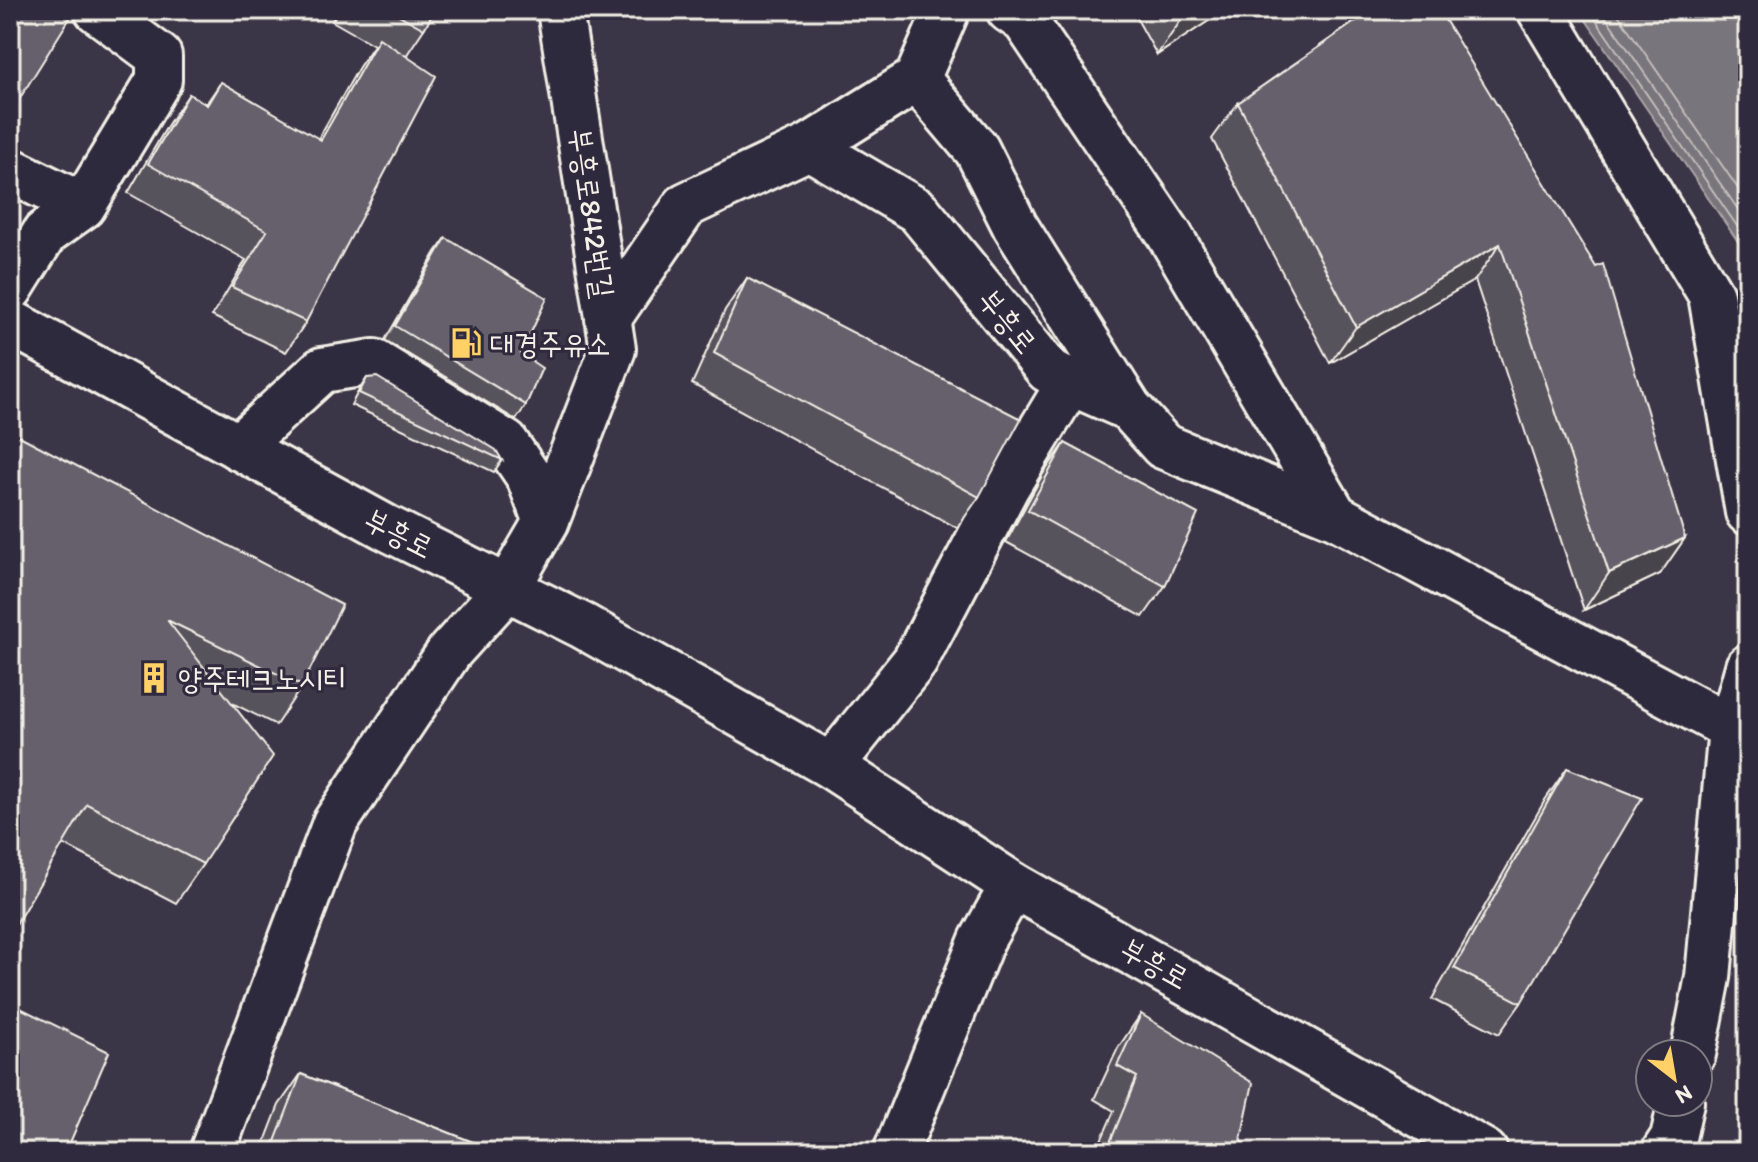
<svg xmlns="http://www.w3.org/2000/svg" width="1758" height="1162" viewBox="0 0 1758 1162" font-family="Itim,'Poor Story',sans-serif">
	<rect width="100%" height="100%" fill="#3b3647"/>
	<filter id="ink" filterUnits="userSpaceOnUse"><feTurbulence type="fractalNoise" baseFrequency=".0125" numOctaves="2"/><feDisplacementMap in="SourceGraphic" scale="16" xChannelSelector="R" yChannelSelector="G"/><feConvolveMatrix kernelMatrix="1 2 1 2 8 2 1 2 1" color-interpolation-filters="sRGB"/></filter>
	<g filter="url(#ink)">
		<!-- water -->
		<path fill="#78747b" stroke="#aaa6a7" stroke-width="2" d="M1579 10H1748V256Z"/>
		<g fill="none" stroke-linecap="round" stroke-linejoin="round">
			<!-- shore -->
			<path stroke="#c2bfbc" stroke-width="2" d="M1589 10 1748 242
				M1601 10 1748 224
				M1615 10 1748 203"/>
			<defs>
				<path id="minor" d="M1009 10 1025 21 1169 234 1335 516 1163 446 1129 408 1070 382
					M1540 10 1711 295 1748 512
					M917 79 977 150 1015 226 1129 408
					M809 147 917 79 947 10
					M10 170 83 206
					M10 289 45 233 83 206 159 80V56L97 10
					M608 319 686 205 809 147 918 211 1048 370 1070 382 1007 486 915 661 831 766
					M238 447 322 370 374 362 506 443 529 477 546 522
					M1335 516 1731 728
					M1693 1054 1708 977 1731 728 1748 667
					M212 1152 335 823 450 651 508 587 546 522 613 349 560 10
					M896 1152 982 940 1013 885
					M1664 1152 1673 1138 1681 1102"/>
				<path id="major" d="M10 322 385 527 583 626 670 675 831 766 1013 885 1485 1152"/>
			</defs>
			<!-- minor casing -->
			<use href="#minor" stroke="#f4f1e8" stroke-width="50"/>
			<!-- major casing -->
			<use href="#major" stroke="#f4f1e8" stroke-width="50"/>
			<!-- minor -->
			<use href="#minor" stroke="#2f2a3d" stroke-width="44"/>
			<!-- major -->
			<use href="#major" stroke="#2f2a3d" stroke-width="44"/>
		</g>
		<!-- wall -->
		<path fill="#57535d" stroke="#f4f1e8" stroke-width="2" d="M10 10 20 98 10 111Z
			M339 10H435L424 29 406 56 306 322 286 352 212 316 246 260 128 193 169 123 189 94 206 104 221 82 318 139 359 67 374 45 332 21Z
			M1132 10H1225L1157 55Z
			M1372 10 1685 538 1660 574 1584 610 1475 280 1330 363 1212 139 1238 103Z
			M446 238 521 354 526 405 516 420 385 340 436 252Z
			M747 278 979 497 957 528 692 384 725 310Z
			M367 378 502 460 494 472 351 405 359 390Z
			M10 431 302 686 276 725 232 703 203 864 176 903 63 844Z
			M1065 443 1165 586 1143 617 1006 542 1043 474Z
			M1567 768 1521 1003 1499 1034 1432 999 1545 800Z
			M1141 1014 1241 1139 1247 1152H1096L1114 1111 1094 1099 1118 1048Z
			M301 1074 498 1152H261L279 1105Z"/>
		<!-- shaded-wall -->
		<path fill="#47444c" stroke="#f4f1e8" stroke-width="2" d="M1194 10H1225L1157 55 1184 16Z
			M1500 244 1475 280 1330 363 1356 327Z
			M1685 538 1660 574 1584 610 1609 573Z"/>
		<!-- building -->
		<path fill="#65616c" stroke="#f4f1e8" stroke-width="2" d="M10 10H75L20 98 10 92Z
			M390 10H435L424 29Z
			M1180 10H1194L1184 16Z
			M1372 10H1439L1596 267 1603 264 1685 538 1609 573 1500 244 1356 327 1238 103Z
			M379 38 436 76 306 322 232 287 267 231 148 164 189 94 207 105 221 82 321 140Z
			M446 238 547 298 521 354 542 368 526 405 395 326Z
			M747 278 1021 419 979 497 714 353Z
			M377 377 496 450 502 460 359 393 367 378Z
			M10 431 342 605 302 686 167 620 273 756 203 864 87 804 10 934Z
			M1065 443 1198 514 1165 586 1028 510Z
			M1567 768 1642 798 1521 1003 1454 968Z
			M10 1003 109 1052 66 1152H10Z
			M1141 1014 1253 1083 1241 1139 1247 1152H1106L1137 1077 1117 1066Z
			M301 1074 498 1152H271Z"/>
	</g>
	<!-- icons -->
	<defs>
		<symbol id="fuel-bare" viewBox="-9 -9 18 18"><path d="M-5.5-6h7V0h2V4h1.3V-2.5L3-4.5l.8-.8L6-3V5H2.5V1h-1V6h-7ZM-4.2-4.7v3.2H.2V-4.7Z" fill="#ffd166" stroke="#2f2a3d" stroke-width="2.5" paint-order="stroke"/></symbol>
		<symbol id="building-bare" viewBox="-9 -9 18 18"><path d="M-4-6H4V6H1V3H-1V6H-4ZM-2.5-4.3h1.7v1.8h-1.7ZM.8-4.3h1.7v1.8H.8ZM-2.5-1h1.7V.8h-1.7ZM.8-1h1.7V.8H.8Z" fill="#ffd166" stroke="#2f2a3d" stroke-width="2.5" paint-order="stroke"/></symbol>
	</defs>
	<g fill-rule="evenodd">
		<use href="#fuel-bare" x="444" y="321" width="44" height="44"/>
		<use href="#building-bare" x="132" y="656" width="44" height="44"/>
	</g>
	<g text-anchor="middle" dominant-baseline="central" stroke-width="6" stroke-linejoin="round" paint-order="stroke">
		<!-- street labels -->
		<g font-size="30" fill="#f4f1e8" stroke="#2f2a3d">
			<text transform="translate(592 213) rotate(82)">부흥로842번길</text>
			<text transform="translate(1008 321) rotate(51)">부흥로</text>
			<text transform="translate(399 533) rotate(27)">부흥로</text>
			<text transform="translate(1155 963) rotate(29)">부흥로</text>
		</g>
		<!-- poi labels -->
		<g font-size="30" fill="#f4f1e8" stroke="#2f2a3d" text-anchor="start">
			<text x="490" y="343">대경주유소</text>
			<text x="178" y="678">양주테크노시티</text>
		</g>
	</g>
	<!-- margin -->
	<rect width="1758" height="1162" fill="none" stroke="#2f2a3d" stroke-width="40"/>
	<rect x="20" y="20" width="1718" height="1122" fill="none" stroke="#f4f1e8" stroke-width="3" filter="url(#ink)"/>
	<!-- north arrow -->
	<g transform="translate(1674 1078) rotate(149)"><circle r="38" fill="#2f2a3d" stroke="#7e7a81" stroke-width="2"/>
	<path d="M0-6L14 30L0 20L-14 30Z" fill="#ffd166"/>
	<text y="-12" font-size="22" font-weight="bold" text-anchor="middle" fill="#f4f1e8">N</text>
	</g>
</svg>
